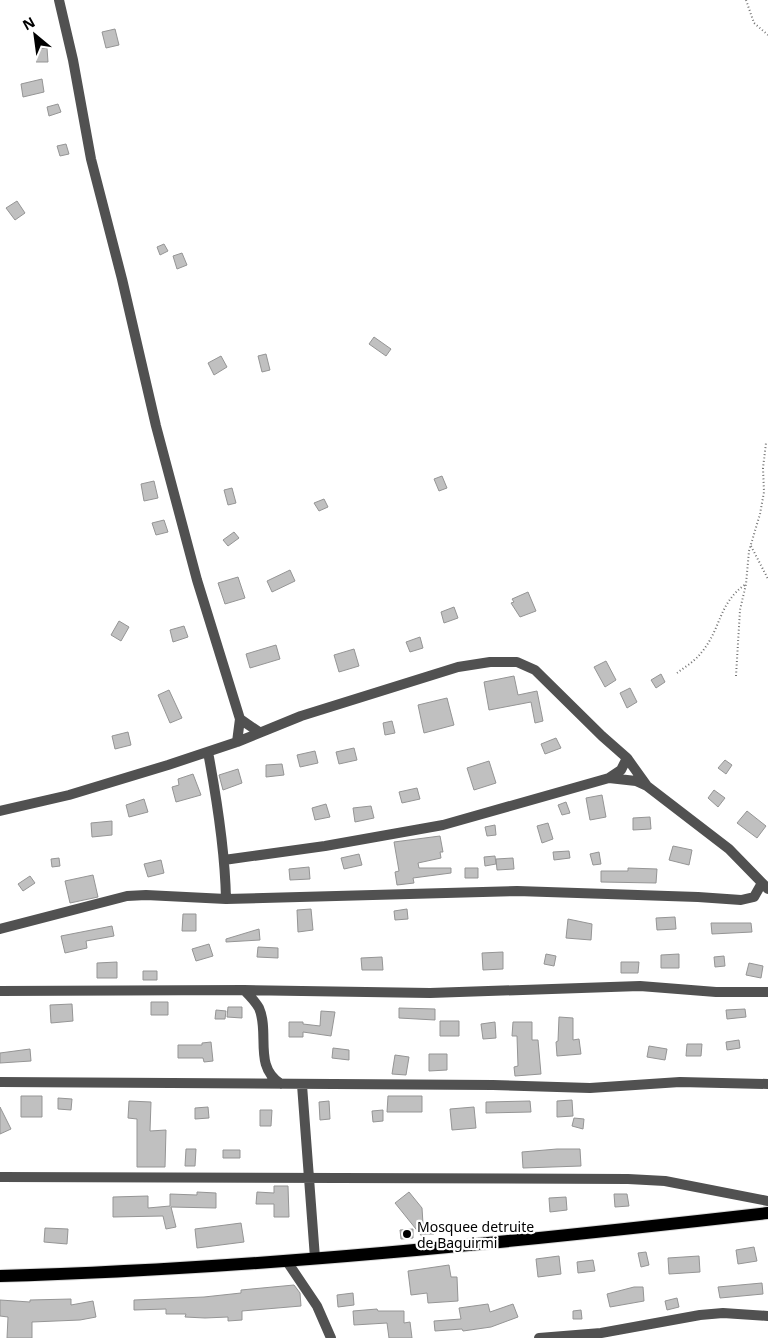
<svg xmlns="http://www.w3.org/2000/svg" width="768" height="1338" viewBox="0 0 768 1338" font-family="'Noto Sans',sans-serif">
	<rect width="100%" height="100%" fill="#fff"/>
	<!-- building -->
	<path fill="#c0c0c0" stroke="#959595" d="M115 29 119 45 106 48 102 32Z
		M47 48 48 62H36L35 49Z
		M42 79 44 92 23 97 21 84Z
		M58 104 61 112 49 116 47 107Z
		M66 144 69 154 60 156 57 146Z
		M17 201 25 213 15 220 6 208Z
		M164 244 168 251 160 255 157 247Z
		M182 253 187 265 177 269 173 256Z
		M374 337 391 349 386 356 369 344Z
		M266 354 270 370 262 372 258 356Z
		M221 356 227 367 214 375 208 363Z
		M442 476 447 488 439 491 434 479Z
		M154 481 158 498 144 501 141 484Z
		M232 488 236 503 228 505 224 490Z
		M324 499 328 507 319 511 314 503Z
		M164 520 168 532 156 535 152 523Z
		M234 532 239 538 228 546 223 540Z
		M290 570 295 581 272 592 267 581Z
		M238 577 245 598 225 604 218 583Z
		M528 592 536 611 520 617 511 603 514 602 512 599Z
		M454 607 458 618 444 623 441 612Z
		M119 621 129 627 121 641 111 635Z
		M184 626 188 637 173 642 170 630Z
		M420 637 423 648 410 652 406 642Z
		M276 645 280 659 250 668 246 654Z
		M354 649 359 666 339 672 334 655Z
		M606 661 616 680 605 687 594 667Z
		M661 674 665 682 656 688 651 680Z
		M514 676 518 695 537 691 543 721 535 723 531 702 489 710 484 682Z
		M630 688 637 702 627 708 620 693Z
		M169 690 182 718 170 723 158 695Z
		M447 698 454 725 424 733 418 705Z
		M392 721 395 733 385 735 383 723Z
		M128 732 131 745 115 749 112 736Z
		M556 738 561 748 545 754 541 744Z
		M354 748 357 760 339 764 336 752Z
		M315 751 318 763 300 767 297 755Z
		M725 760 732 765 726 774 718 768Z
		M489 761 496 783 474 790 467 768Z
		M282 764 284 775 266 777V765Z
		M238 769 242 783 223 790 219 775Z
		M193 774 201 795 176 802 172 787 179 785 178 779Z
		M417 788 420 799 402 803 399 792Z
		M714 790 725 798 718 807 708 798Z
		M602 795 606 817 590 820 586 798Z
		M144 799 148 812 129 817 126 805Z
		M566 802 570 813 562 815 558 805Z
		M326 804 330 817 315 820 312 808Z
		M371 806 374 818 355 822 353 808Z
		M747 811 766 826 757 838 737 823Z
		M650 817 651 829 633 830V818Z
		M112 821V835L92 837 91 823Z
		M548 823 553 839 542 843 537 826Z
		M495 825 496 835 487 836 485 827Z
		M440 836 443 852H440L441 858 418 863 419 868H451V873L413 878 414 883 397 885 395 872 399 871 394 842Z
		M673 846 692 850 689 865 669 860Z
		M569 851 570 858 554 860 553 852Z
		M599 852 601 864 593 865 590 854Z
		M359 854 362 865 344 869 341 858Z
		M495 856 496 864 485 866 484 857Z
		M59 858 60 866 52 867 51 859Z
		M513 858 514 869 497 870 496 859Z
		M161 860 164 873 148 877 144 864Z
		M309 867 310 879 290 880 289 869Z
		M465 868H478V878H465Z
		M628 868 657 869 656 883 601 882V871H628Z
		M93 875 98 897 70 903 65 881Z
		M30 876 35 883 23 891 18 884Z
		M311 909 313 930 298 932 297 910Z
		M407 909 408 919 395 920 394 911Z
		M183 914H196V931H182Z
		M675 917 676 929 657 930 656 918Z
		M568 919 592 924 591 940 566 938Z
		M711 923H751L752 932 712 934Z
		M112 926 114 936 86 941 87 948 65 953 61 936Z
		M259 929 260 940 226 942V939Z
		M209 944 213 956 196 961 192 949Z
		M258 947 278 948V958L257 957Z
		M503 952V969L483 970 482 953Z
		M546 954 556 956 554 966 544 964Z
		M679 954V968H661V955Z
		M724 956 725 966 715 967 714 957Z
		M382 957 383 970H362L361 958Z
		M117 962V978H97V963Z
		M621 962H639L638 973H621Z
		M749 963 763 966 761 978 746 975Z
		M143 971H157V980H143Z
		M151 1002H168V1015H151Z
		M72 1004 73 1021 51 1023 50 1005Z
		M228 1007H242V1018L227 1017Z
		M399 1008 435 1009V1020L399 1018Z
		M745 1009 746 1017 727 1019 726 1010Z
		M216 1010 226 1011 225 1019H215Z
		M321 1011 335 1012 331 1036 303 1032V1037H289V1022H303V1024L320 1026Z
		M559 1017 573 1018V1040L579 1039 581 1054 557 1056 556 1042 558 1041Z
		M440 1021H459V1036H440Z
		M495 1022 496 1038 483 1039 481 1024Z
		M513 1022H532V1040H538L541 1074 515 1076 514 1067 518 1066 517 1036H512Z
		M739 1040 740 1048 727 1050 726 1042Z
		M211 1042 213 1061 204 1062 203 1058H178V1045H202V1043Z
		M687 1044H702L701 1056H686Z
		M649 1046 667 1049 665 1060 647 1057Z
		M333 1048 349 1050V1060L332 1058Z
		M30 1049 31 1061 0 1063V1053Z
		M429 1054H447V1070L429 1071Z
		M395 1055 409 1057 406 1075 392 1074Z
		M21 1096H42V1117H21Z
		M388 1096H422V1112H387Z
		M58 1098 72 1099 71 1110 58 1109Z
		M572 1100 573 1116 557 1117V1101Z
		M129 1101 151 1102 150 1131 166 1130 165 1167H137V1119L128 1118Z
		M329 1101 330 1119 320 1120 319 1102Z
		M530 1101 531 1112 486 1113V1102Z
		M0 1107 11 1129 0 1134Z
		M208 1107 209 1118 195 1119V1108Z
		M474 1107 476 1128 452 1130 450 1109Z
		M260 1110H272L271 1126H260Z
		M383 1110V1121L373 1122 372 1111Z
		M574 1118 584 1119 583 1129 572 1126Z
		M186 1149H196L195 1166H185Z
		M557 1149H580L581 1166 523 1168 522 1152Z
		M223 1150H240V1158H223Z
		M274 1186H288L289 1217H274V1204H256L257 1192 274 1193Z
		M197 1192 216 1193V1208L171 1207 176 1227 166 1229 163 1216 113 1217V1197L148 1196V1208L170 1206V1194L197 1195Z
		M409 1192 422 1208 423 1224 434 1223V1234H424V1239L395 1203Z
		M614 1194H627L629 1206 615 1207Z
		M566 1197 567 1210 550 1212 549 1198Z
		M241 1223 244 1242 197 1248 195 1229Z
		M45 1228 68 1229 67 1244 44 1242Z
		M413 1229V1238L401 1239 400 1230Z
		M754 1247 757 1261 738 1264 736 1250Z
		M646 1252 649 1265 641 1267 638 1253Z
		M559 1256 561 1274 538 1277 536 1259Z
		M699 1256 700 1272 669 1274 668 1258Z
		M593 1260 595 1271 578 1273 577 1262Z
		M449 1265 451 1277H457L458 1301 428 1303 427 1293 411 1295 408 1271Z
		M762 1283 763 1294 720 1298 718 1287Z
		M294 1285 300 1293 301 1306 242 1311V1320L228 1321V1317L205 1318 185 1317 186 1314H166V1309L134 1310V1300L204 1297 241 1293V1290Z
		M634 1287H643L644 1301 610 1307 607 1294Z
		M353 1293 354 1305 338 1307 337 1295Z
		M677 1298 679 1307 667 1310 665 1301Z
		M71 1299V1305L93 1301 96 1317 80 1320 32 1322V1338H7L8 1317 0 1316V1300L30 1302V1300Z
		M488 1304 490 1312 513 1304 518 1317 491 1327 463 1331 462 1329 435 1331 434 1321 461 1319 459 1308Z
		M377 1309 378 1311H404V1323L410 1322 412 1338H389L387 1323 354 1325 353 1311Z
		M581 1310 582 1319H573V1311Z"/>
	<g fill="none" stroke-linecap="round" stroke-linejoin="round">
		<defs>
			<path id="primary" d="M0 1276C257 1269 513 1242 768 1213"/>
		</defs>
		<!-- primary casing -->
		<use href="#primary" stroke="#dbdbdb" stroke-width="14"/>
		<!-- path -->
		<path stroke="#737373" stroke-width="2" stroke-dasharray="1 2.5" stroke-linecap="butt" d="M746 0 754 23 768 35
			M751 546 768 579
			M677 673C685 667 695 661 701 653 722 628 718 603 746 584
			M736 676 740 610 746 584 749 551 760 514 764 492 763 468 766 443"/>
		<!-- street -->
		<path stroke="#515151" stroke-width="10" d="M59 0 73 60 91 159 122 279 156 426 197 580 240 719 237 742
			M240 719 259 732
			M208 752C217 800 225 849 226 899
			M609 778 621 770 627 758
			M0 811 69 795 168 765 237 742 301 716 458 667 490 662H517L535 670 602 736 627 758 647 786 729 849 768 889
			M224 860 325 846 443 825 609 778 636 781 647 786
			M0 929 127 896 146 895 226 899 517 891 698 897 741 900 754 897 762 883
			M244 990C250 996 255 1001 259 1008 270 1033 253 1067 281 1084
			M0 991 244 990 430 993 640 986 716 992H768
			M0 1082 493 1085 590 1088 680 1082 768 1084
			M302 1085 315 1258
			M0 1177 628 1179 665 1181 768 1201
			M286 1260 317 1306 331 1338
			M539 1338 601 1333 700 1315 723 1313 768 1316"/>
		<!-- primary -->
		<use href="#primary" stroke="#000" stroke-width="12"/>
	</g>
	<!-- markers -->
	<circle fill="#000" stroke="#fff" stroke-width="2" cx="407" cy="1234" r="5"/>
	<g text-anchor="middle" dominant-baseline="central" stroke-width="4.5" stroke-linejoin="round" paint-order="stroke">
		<!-- poi labels -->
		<g font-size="14" fill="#000" stroke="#fff" text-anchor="start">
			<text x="417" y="1226">Mosquee detruite<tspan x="417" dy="16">de Baguirmi</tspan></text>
		</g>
	</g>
	<!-- north arrow -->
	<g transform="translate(35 35) rotate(331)" stroke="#ffffff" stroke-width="4" paint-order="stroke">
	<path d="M0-4L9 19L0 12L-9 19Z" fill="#000000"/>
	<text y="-8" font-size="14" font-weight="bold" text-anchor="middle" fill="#000000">N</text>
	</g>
</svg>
